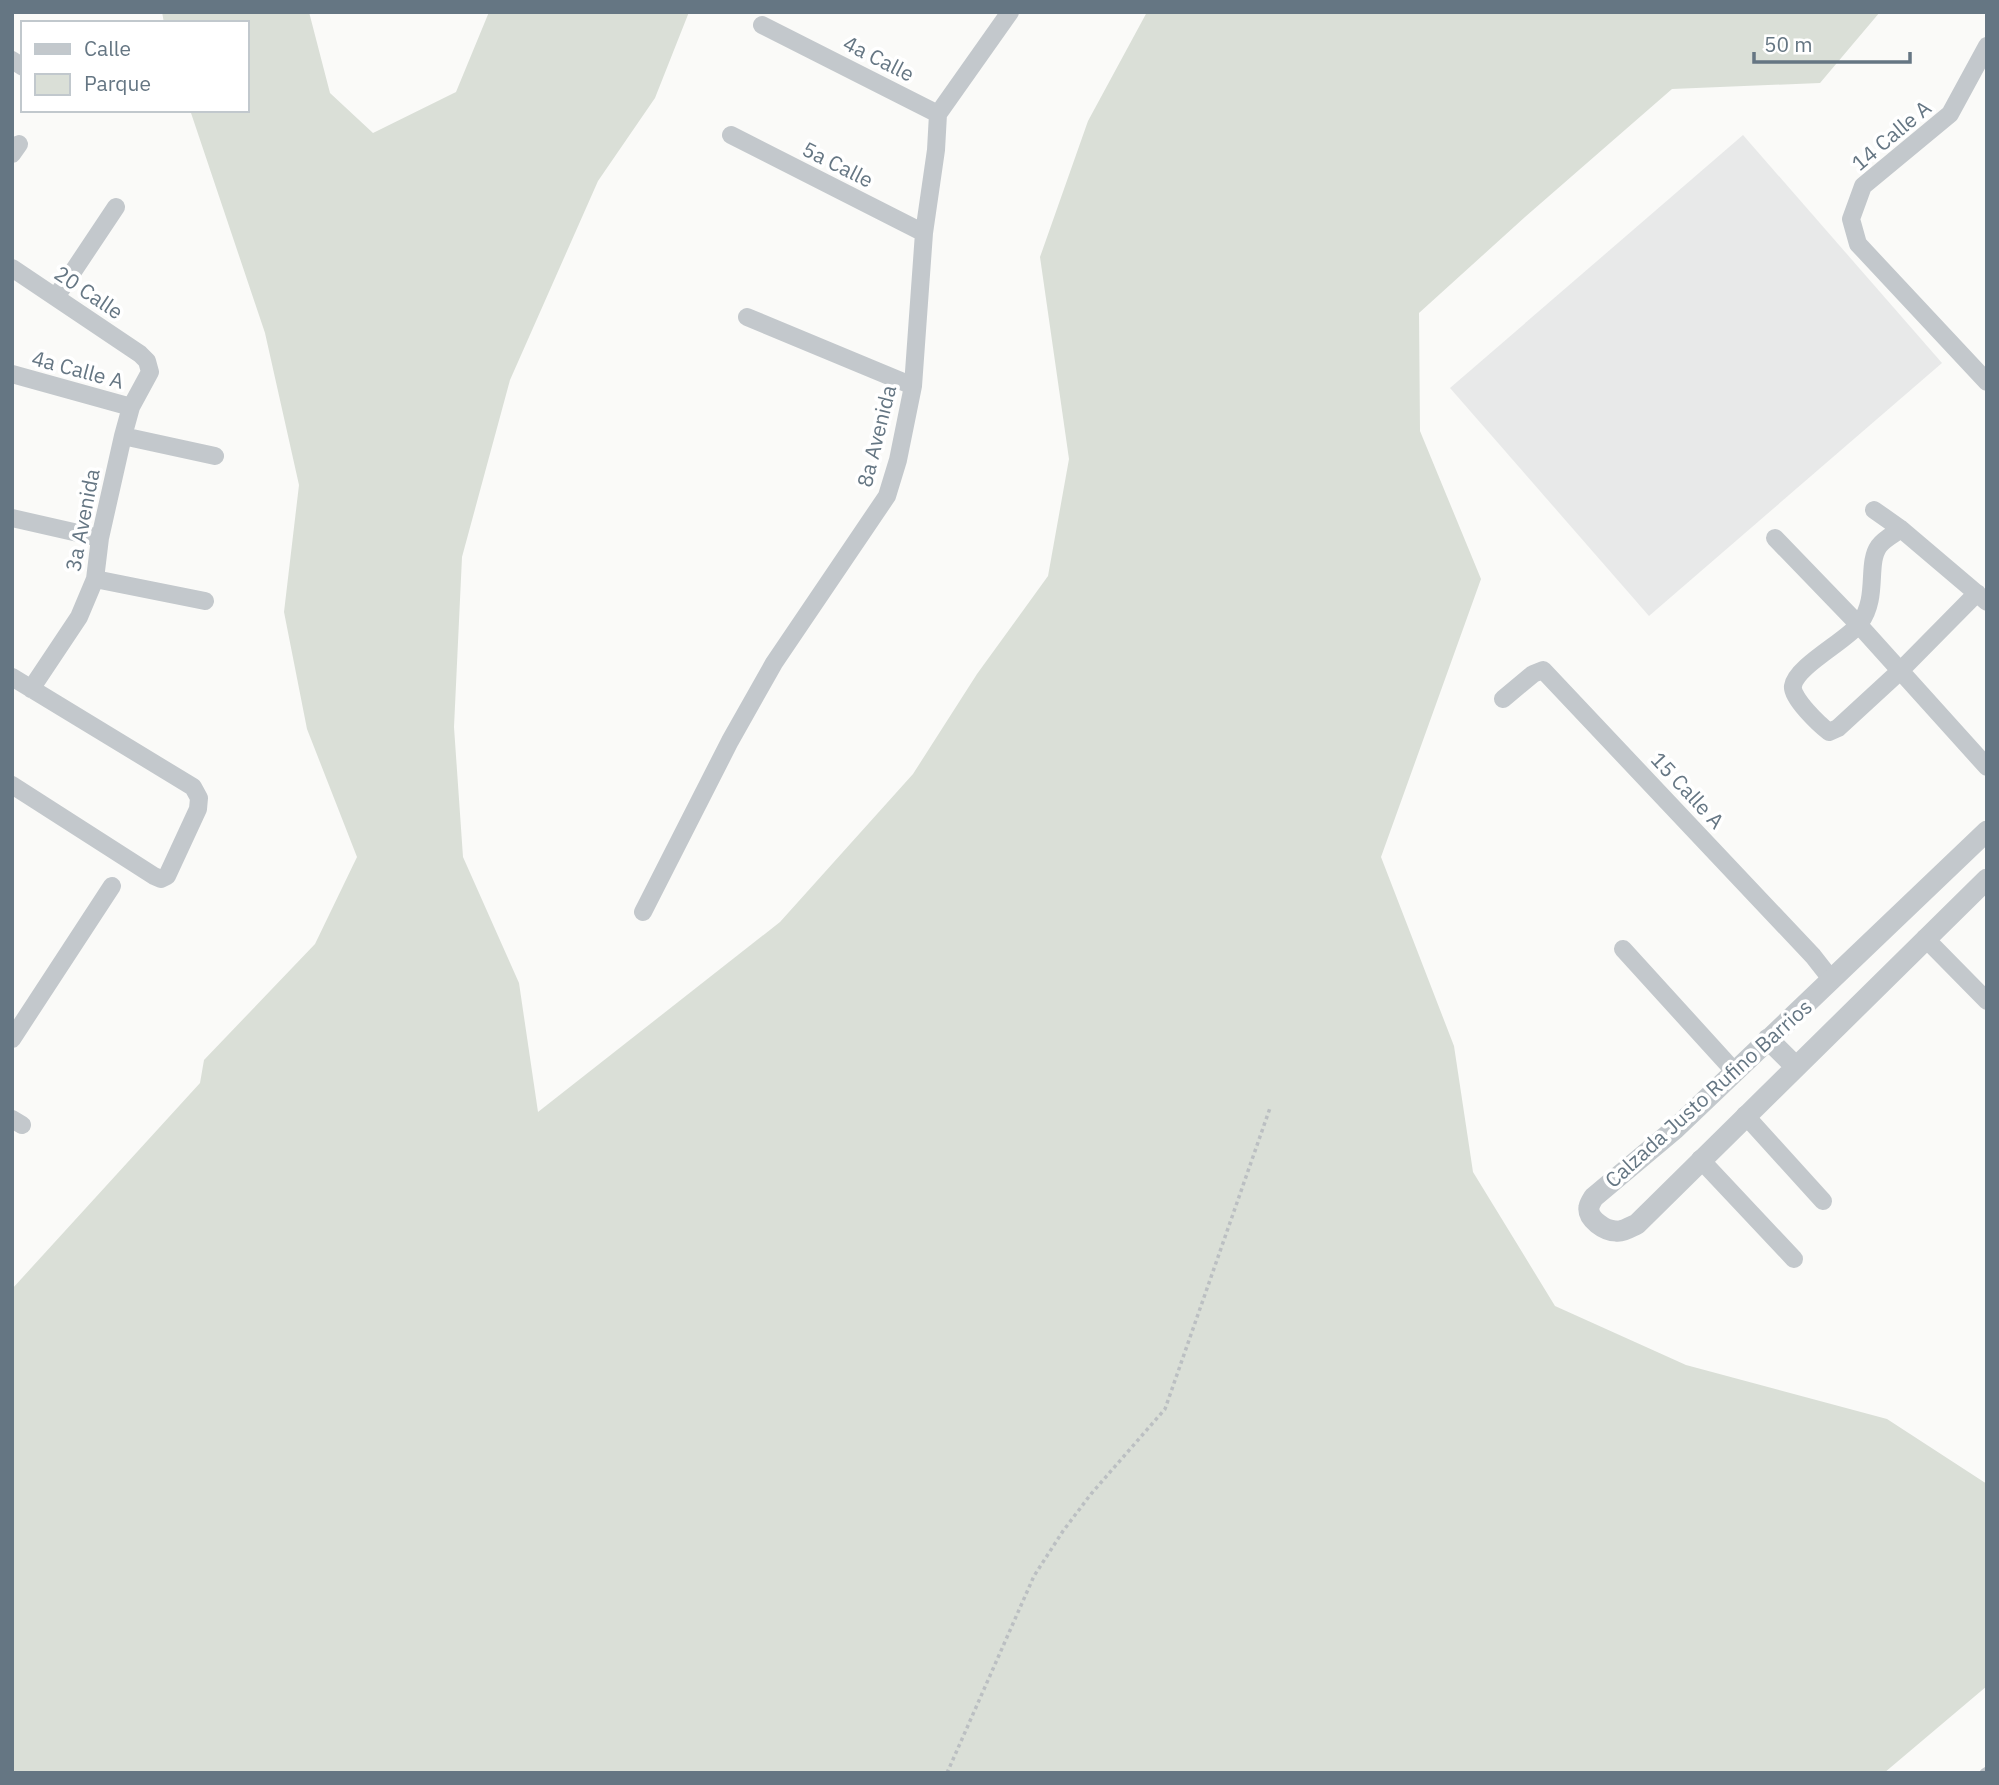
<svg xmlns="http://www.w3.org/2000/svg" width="1999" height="1785" viewBox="0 0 1999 1785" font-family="'IBM Plex Sans',sans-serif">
	<rect width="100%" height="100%" fill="#fafaf8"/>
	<!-- built -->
	<path fill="#e8e9e9" d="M1743 135 1942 363 1649 616 1450 388Z"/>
	<!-- green -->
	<path fill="#dadfd7" d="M162 12H309L330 93 373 133 456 92 489 12H689L655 98 598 181 510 380 462 557 454 727 463 857 519 983 538 1112 780 922 913 774 977 674 1048 576 1069 459 1040 257 1088 121 1147 12H1880L1820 83 1672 89 1525 217 1419 313 1420 431 1481 579 1381 857 1454 1046 1473 1172 1555 1306 1686 1365 1887 1419 1987 1484V1686L1884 1773H12V1289L200 1083 204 1060 315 944 357 857 307 729 284 612 299 485 265 333 190 110H247V23H164Z"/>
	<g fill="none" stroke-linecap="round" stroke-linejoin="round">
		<!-- path -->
		<path stroke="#bbbfc2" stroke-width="3.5" stroke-dasharray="3.5 3.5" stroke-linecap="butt" d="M947 1773 1034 1576 1063 1531 1091 1494 1165 1409 1270 1108"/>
		<!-- service -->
		<path stroke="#c3c8cc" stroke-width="9" d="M1984 1773 1987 1771"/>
		<!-- minor -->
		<path stroke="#c3c8cc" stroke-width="18" d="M762 25 938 114
			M1987 46 1950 114 1863 186 1851 219 1858 244 1987 382
			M12 60 23 67
			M731 135 924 233
			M12 154 19 144
			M12 268 140 354 147 361 150 372 131 407 123 436 100 538 95 579 79 617 31 689
			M56 297 116 207
			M747 317 913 386
			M12 374 131 407
			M123 436 215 456
			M1874 510 1901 529 1987 602
			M12 518 100 538
			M1901 529C1894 534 1884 539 1879 546 1866 564 1879 597 1860 623 1848 640 1796 666 1793 686 1791 698 1820 725 1829 732L1838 728 1900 671 1977 593
			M1775 538 1859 625 1987 767
			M95 579 205 601
			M12 677 193 787 199 798 198 809 167 876 161 879 154 876 12 785
			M1503 699 1533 674 1543 670 1813 956 1831 979
			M643 912 730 741 774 663 887 496 898 460 913 386 924 233 936 150 938 114 1010 12
			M1925 938 1987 1001
			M1623 949 1734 1071
			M12 1039 112 886
			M1745 1115 1823 1201
			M12 1119 22 1125
			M1700 1159 1794 1259"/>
		<!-- tertiary -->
		<path stroke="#c3c8cc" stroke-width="21" d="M1987 831 1675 1129 1594 1197C1593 1198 1589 1205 1589 1207 1587 1219 1605 1231 1616 1231 1623 1232 1630 1227 1637 1224L1987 879
			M1768 1039 1796 1067"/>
	</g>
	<g text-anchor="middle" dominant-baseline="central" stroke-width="7" stroke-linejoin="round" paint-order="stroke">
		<!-- street labels -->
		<g font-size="21" fill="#657683" stroke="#fff">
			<text transform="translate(879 58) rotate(27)">4a Calle</text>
			<text transform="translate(1891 135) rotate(-40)">14 Calle A</text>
			<text transform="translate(838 164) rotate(27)">5a Calle</text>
			<text transform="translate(89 292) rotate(34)">20 Calle</text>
			<text transform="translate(78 369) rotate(15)">4a Calle A</text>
			<text transform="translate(876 436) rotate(-76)">8a Avenida</text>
			<text transform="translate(82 520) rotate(-79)">3a Avenida</text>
			<text transform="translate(1688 790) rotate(47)">15 Calle A</text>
			<text transform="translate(1708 1093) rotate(-42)">Calzada Justo Rufino Barrios</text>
		</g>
	</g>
	<!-- border -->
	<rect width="1999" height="1785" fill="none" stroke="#657683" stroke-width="28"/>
	<!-- legend -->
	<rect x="21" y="21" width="228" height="91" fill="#ffffff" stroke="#c1c8cd" stroke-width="2"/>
	<rect x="35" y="44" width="35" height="10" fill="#c3c8cc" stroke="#c1c8cd" stroke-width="2"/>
	<text x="84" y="56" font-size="21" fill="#657683">Calle</text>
	<rect x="35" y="74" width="35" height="21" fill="#dadfd7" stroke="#c1c8cd" stroke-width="2"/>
	<text x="84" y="91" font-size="21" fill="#657683">Parque</text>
	<!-- scale -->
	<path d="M1754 52v10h156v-10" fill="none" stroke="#657683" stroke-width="3.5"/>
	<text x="1764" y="52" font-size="21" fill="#657683" stroke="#ffffff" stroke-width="5" paint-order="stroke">50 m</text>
</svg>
